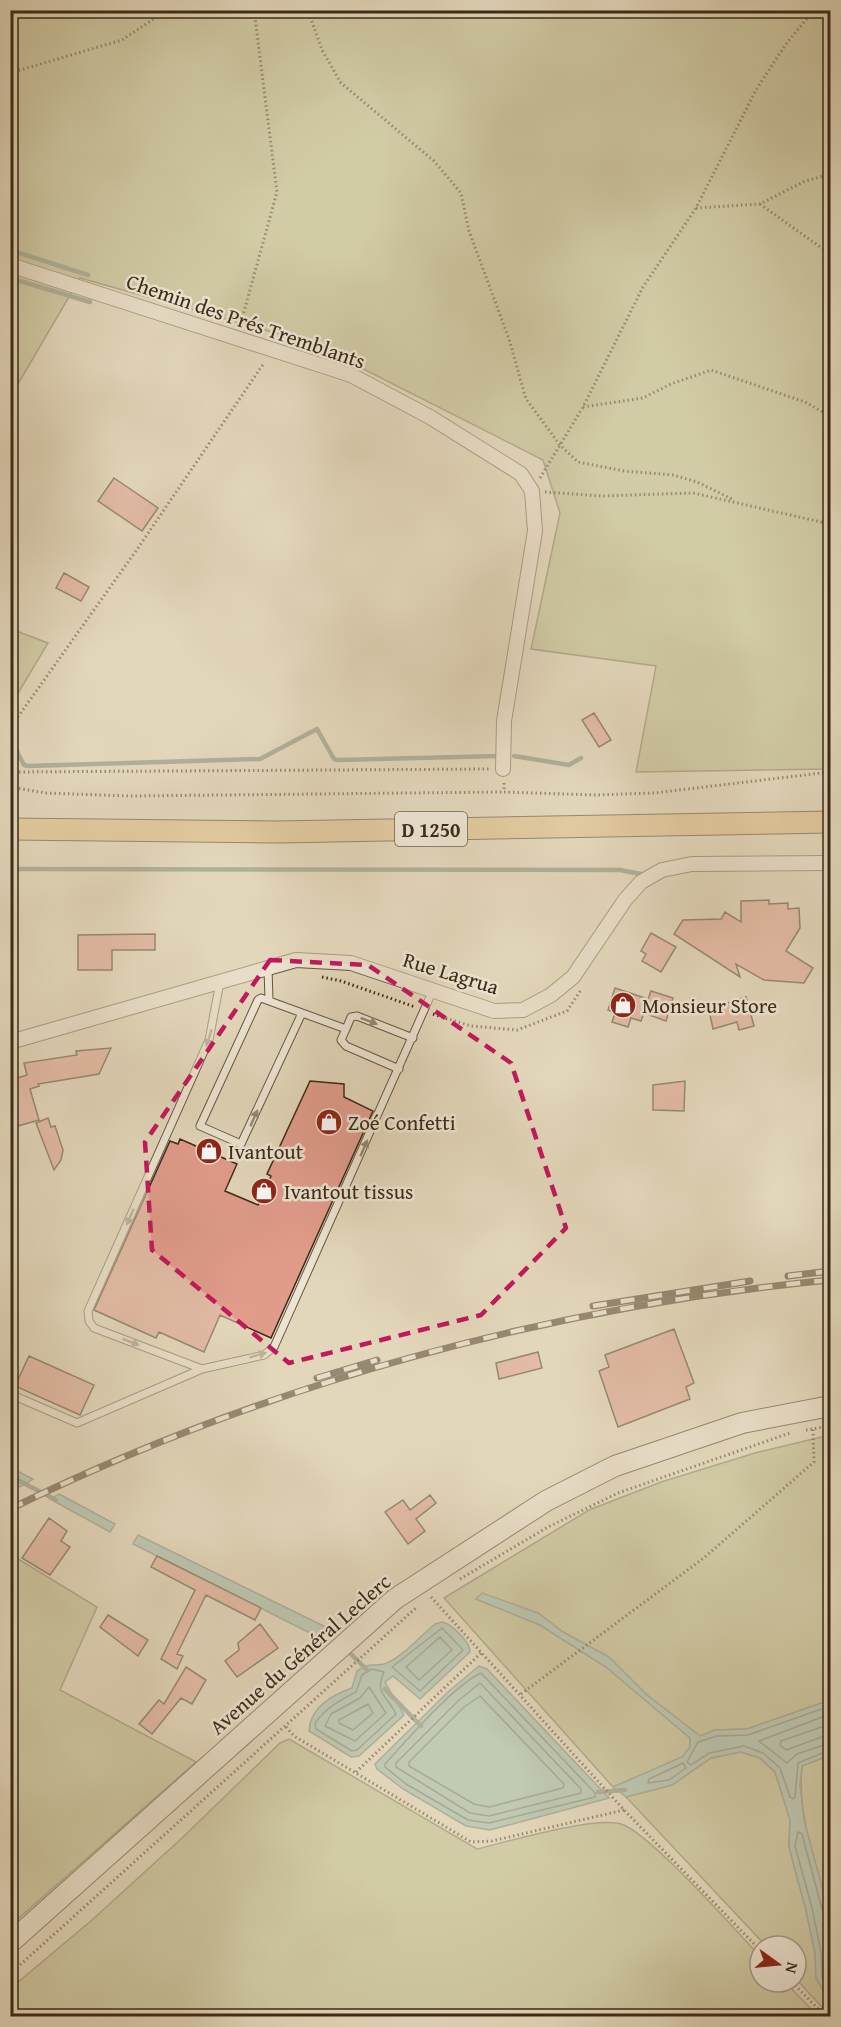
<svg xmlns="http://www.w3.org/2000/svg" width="841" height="2027" viewBox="0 0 841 2027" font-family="'Gentium Book Plus',serif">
	<rect width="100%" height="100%" fill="#e3d7bb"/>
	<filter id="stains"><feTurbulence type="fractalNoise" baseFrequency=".00333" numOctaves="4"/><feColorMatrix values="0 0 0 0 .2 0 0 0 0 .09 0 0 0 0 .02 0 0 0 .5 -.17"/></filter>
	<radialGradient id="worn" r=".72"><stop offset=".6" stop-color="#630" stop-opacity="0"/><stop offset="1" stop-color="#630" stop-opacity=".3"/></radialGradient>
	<!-- green -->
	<path fill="#babc8c" stroke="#7a7452" stroke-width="1.5" d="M11 11H830V769L636 772 656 666 531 649 560 513 543 460 314 344 80 278 11 396Z
		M11 629 48 643 11 705 10 629Z
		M830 1435V1700L747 1729 715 1730 700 1736 647 1695 609 1657 563 1632 538 1613 476 1599 540 1625 606 1667 690 1738V1747L683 1757 613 1787 444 1598 589 1510 661 1482 755 1453Z
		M10 1554 97 1607 60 1690 196 1762 11 1925Z
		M289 1739 477 1849C506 1842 595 1816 621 1824 650 1833 735 1930 760 1956V1982H785L818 2016H11V1988L92 1920 182 1838 280 1743Z
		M741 1752 760 1758 775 1772 790 1820 789 1847 806 1910 815 1953 816 1978 830 2001V2016L796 1979V1946H766L626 1797 672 1785 711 1758Z
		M830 1755V1916C817 1868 797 1817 802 1766Z"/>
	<!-- water -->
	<path fill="#95baae" stroke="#718172" stroke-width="1.5" d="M11 1468 33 1479 20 1487 11 1482Z
		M59 1494 115 1524 110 1532 50 1499Z
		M138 1535 334 1631 326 1641 133 1544Z
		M482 1593 538 1613 563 1632 609 1657 647 1695 700 1736 715 1730 747 1729 830 1700V1755L802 1766 800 1785 804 1820 830 1916V2001L816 1978 815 1953 806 1910 789 1847 790 1820 775 1772 760 1758 741 1752 711 1758 672 1785 626 1797 613 1787 682 1757 690 1747V1738L606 1667 540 1625 476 1599Z
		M442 1622C452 1624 470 1642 470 1652L420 1699 393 1676 385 1682 404 1715 359 1756 351 1757 309 1731C310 1708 332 1695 352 1688L357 1671C373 1661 371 1667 384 1664 402 1658 420 1636 435 1624Z
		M479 1666 487 1669 609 1798 490 1830 466 1826 403 1789 377 1769 375 1764 449 1691Z"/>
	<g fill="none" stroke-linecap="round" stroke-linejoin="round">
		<!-- shore -->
		<path stroke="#687262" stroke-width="1.5" d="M442 1628 463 1650 420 1691 392 1667Z
			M440 1637 452 1650 419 1680 406 1667Z
			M372 1669 384 1672C374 1694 387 1695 396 1714L357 1750 352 1751 316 1729 315 1723C327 1707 339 1701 356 1692L362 1675Z
			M481 1673 595 1793V1797L489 1823 468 1820 406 1784 385 1767V1764C408 1739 452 1687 481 1673Z
			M480 1683 581 1789V1793L489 1816 470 1813 396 1767V1763L458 1701Z
			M369 1687 386 1713 355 1741 325 1726 331 1714 360 1698Z
			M480 1696 564 1784 563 1788 489 1807 474 1804 409 1766V1762L464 1707Z
			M368 1704 373 1713 353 1730 339 1723V1720Z
			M830 1706 748 1735 717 1736 698 1742 687 1762 691 1765 709 1753 744 1746 763 1753 780 1768 790 1797 793 1799 795 1797 798 1763 830 1750
			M830 1714 759 1741 787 1763 797 1754 830 1743
			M830 1724 781 1741 780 1745 786 1750 830 1734
			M683 1763 686 1768 669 1780 648 1783 649 1779Z
			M830 1913 822 1909 802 1834 798 1832 795 1846 812 1908 821 1952 822 1977 830 1992
			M830 1921 823 1923 830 1976"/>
		<!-- stream -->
		<path stroke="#718172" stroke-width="4.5" d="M10 250 88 275
			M10 278 90 302
			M10 738 24 765 28 766 260 759 317 729 334 759 337 760 499 756
			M514 756 569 765 581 758
			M10 869 620 870 646 875
			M10 1476 56 1500
			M345 1648 367 1670
			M385 1689 421 1726
			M598 1792 625 1790"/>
	</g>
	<!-- building -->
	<path fill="#e29c8c" stroke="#3b2b17" stroke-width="1.5" d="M114 478 158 508 142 531 98 501Z
		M64 573 89 587 81 601 56 588Z
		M594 713 611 740 599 747 582 720Z
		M769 900V904L788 903V909L799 908 800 928 786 951 813 968 804 983 764 980 736 964 740 977 674 934 683 920 721 919 725 912 741 922V901Z
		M651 933 676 947 661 972 642 961 646 954 641 951Z
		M155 934V950H112V970H78V935Z
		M615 988 648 999 651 991 673 998 666 1021 644 1013 641 1021 631 1018 628 1027 612 1022 615 1013 608 1010Z
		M746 997 754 1026 739 1030 737 1022 713 1029 709 1010 720 1014 724 1004Z
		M111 1048 99 1074 38 1084 39 1086 30 1089 39 1120 18 1126 10 1103V1096L16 1095 11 1080 27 1075 24 1063 77 1055 76 1051Z
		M310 1081 344 1084V1097L373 1111 271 1338 220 1315 204 1352 159 1332 156 1338 94 1310 170 1141 178 1144 180 1139 237 1164 225 1191 258 1205 271 1176 267 1174Z
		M685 1081 684 1111 653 1110V1085Z
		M48 1118 51 1127 55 1126 63 1150 61 1160 54 1170 36 1123Z
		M674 1329 694 1383 686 1387 690 1399 618 1427 599 1371 609 1367 605 1355Z
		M538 1352 542 1368 499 1379 496 1363Z
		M29 1356 94 1385 80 1415 15 1386Z
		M430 1495 436 1503 416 1519 425 1531 408 1544 385 1512 403 1500 410 1510Z
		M49 1518 67 1531 61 1541 70 1547 50 1575 22 1558Z
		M157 1556 261 1608 255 1620 206 1595 177 1654 183 1656 177 1669 161 1659 195 1590 151 1567Z
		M108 1615 148 1640 138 1656 100 1627Z
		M260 1624 278 1648 237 1677 225 1661 239 1650 238 1643Z
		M186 1667 206 1680 192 1704 181 1698 152 1734 139 1724 159 1700 164 1704Z"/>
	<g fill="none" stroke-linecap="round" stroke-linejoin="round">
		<defs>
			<path id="service" d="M268 968 269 1000
				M302 1013 241 1144 200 1126 258 1000 261 998 346 1029 351 1017 357 1016 413 1038
				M346 1029 341 1040 346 1046 399 1069
				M202 1369 94 1328 89 1321 88 1311 209 1040 220 982
				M10 1394 77 1423 202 1369 264 1355 274 1347 433 990"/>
			<path id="minor" d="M10 265 351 375 430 417 521 474 532 491 535 531 504 721 503 769
				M10 1042 296 960 351 963 494 1011 523 1010 551 995 573 977 625 900 641 882 662 870 692 864 830 863"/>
			<path id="secondary" d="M10 1943 395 1599 546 1501 615 1466 742 1423 830 1406"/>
			<path id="primary" d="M10 829 278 832 830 822"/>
		</defs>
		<!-- service casing -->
		<use href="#service" stroke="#655640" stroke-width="9"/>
		<!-- minor casing -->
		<use href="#minor" stroke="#655640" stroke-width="16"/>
		<!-- secondary casing -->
		<use href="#secondary" stroke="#3b2b17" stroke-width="22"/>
		<!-- primary casing -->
		<use href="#primary" stroke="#3b2b17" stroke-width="23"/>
		<!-- path -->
		<path stroke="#3b2b17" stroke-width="3" stroke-dasharray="1.5 3" stroke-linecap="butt" d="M304 10 311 19 322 50 341 83 434 161 461 193 469 231 509 339 526 399 560 445 578 462 624 471 673 475 697 482 734 500
			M10 73 122 40 155 18 180 10
			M760 204 830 254
			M696 208 760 204 803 182 830 174
			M240 326 277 192 254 10
			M583 407 643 398 671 384 711 370 805 402 830 416
			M540 478 583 407 643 287 696 208 756 90 786 44 814 10
			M545 492 601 496 693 493 830 524
			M10 728 138 548 264 363
			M10 772 490 769
			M504 783V792L595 795 654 793 830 772
			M10 787 45 793 130 796 504 792
			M322 977 341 981 415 1007
			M433 1014 471 1026 517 1030 567 1011 581 990
			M806 1430 830 1426
			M460 1579 548 1527 618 1493 790 1433
			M431 1597 624 1810 760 1950
			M521 1694 705 1557 814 1462 813 1429
			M286 1727 294 1736 471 1842 492 1841 624 1810
			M356 1772 481 1653
			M10 1974 417 1607
			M792 1982 825 2016"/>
		<!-- service -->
		<use href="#service" stroke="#ede5d3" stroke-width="7"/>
		<!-- minor -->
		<use href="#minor" stroke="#ede5d3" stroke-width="14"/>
		<!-- secondary -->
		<use href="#secondary" stroke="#ede5d3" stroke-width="20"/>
		<!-- primary -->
		<use href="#primary" stroke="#e2bc7e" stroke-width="21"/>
		<defs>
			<path id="rail" d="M788 1276 830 1271
				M593 1306 750 1281
				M317 1378 377 1360
				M10 1509C265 1384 548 1307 830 1280"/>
		</defs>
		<!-- rail casing -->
		<use href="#rail" stroke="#3b2b17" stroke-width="7"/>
		<!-- rail -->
		<use href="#rail" stroke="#ede5d3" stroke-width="4.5" stroke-dasharray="14" stroke-linecap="butt"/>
	</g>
	<!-- one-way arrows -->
	<defs><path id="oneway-solid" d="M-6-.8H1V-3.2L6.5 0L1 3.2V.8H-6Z" transform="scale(1.5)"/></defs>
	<g fill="#948875">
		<use href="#oneway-solid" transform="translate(369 1021) rotate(21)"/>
		<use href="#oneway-solid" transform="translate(209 1038) rotate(107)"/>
		<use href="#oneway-solid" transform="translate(254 1118) rotate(-66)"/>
		<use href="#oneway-solid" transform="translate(364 1148) rotate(-66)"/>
		<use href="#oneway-solid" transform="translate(130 1217) rotate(114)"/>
		<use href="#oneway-solid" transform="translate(131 1342) rotate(21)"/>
		<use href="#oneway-solid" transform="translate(258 1355) rotate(-17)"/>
	</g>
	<!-- marked area -->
	<path d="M0 0H841V2027H0ZM270 960 368 965 511 1063 566 1228 481 1315 289 1363 152 1250 145 1142Z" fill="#e3d7bb" fill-opacity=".55" fill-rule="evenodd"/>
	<path fill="none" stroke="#c2185b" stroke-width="4.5" stroke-dasharray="12 8" stroke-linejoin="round" d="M270 960 368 965 511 1063 566 1228 481 1315 289 1363 152 1250 145 1142Z"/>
	<!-- icons -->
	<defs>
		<symbol id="shop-disc" viewBox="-11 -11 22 22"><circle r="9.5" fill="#8f2418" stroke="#ede5d3"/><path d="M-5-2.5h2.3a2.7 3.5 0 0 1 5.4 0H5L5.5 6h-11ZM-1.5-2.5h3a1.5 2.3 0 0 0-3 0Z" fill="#fff"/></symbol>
	</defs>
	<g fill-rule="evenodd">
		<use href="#shop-disc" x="608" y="990" width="30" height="30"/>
		<use href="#shop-disc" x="314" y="1107" width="30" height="30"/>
		<use href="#shop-disc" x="194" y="1136" width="30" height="30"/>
		<use href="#shop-disc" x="249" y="1176" width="30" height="30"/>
	</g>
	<g text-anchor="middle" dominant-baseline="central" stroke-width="5" stroke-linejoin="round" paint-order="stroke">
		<!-- shield labels -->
		<rect fill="#ede5d3" stroke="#70634f" stroke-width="1.5" x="395" y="812" width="72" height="34" rx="4.5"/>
		<g font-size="20" font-weight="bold" fill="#3b2b17">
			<text x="431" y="829">D 1250</text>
		</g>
		<!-- street labels -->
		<g font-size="21" fill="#3b2b17" stroke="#ede5d3">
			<text transform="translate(246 321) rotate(19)">Chemin des Prés Tremblants</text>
			<text transform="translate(451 973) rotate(17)">Rue Lagrua</text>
			<text transform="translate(300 1654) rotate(-41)">Avenue du Général Leclerc</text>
		</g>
		<!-- poi labels -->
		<g font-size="21" fill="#3b2b17" stroke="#ede5d3" text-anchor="start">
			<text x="642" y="1005">Monsieur Store</text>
			<text x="348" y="1122">Zoé Confetti</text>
			<text x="228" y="1151">Ivantout</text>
			<text x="284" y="1191">Ivantout tissus</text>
		</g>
	</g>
	<!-- margin -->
	<rect width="841" height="2027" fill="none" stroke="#e3d7bb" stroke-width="36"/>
	<rect x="12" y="12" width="817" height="2003" fill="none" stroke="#3b2b17" stroke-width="3"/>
	<rect x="18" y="18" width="805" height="1991" fill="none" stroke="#3b2b17" stroke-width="1.5"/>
	<!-- north arrow -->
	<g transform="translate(778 1964) rotate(105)"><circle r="28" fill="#ede5d3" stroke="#a69b88" stroke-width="1.5"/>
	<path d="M0-4.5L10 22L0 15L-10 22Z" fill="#8f2418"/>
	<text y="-9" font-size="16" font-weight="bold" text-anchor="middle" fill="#3b2b17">N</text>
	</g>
	<rect width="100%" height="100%" filter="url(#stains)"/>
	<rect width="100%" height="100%" fill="url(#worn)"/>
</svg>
